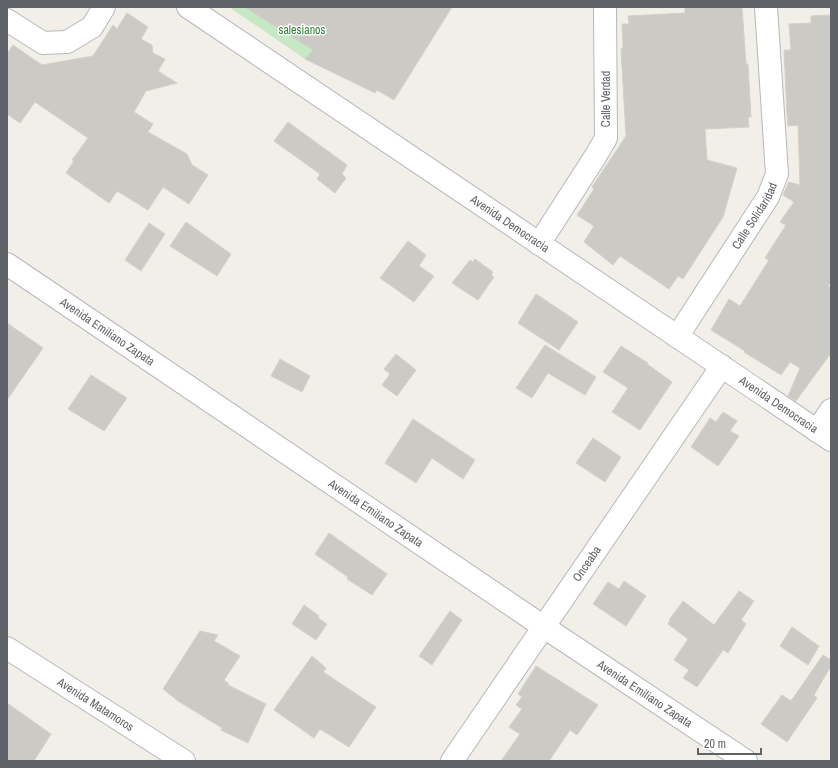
<svg xmlns="http://www.w3.org/2000/svg" width="838" height="768" viewBox="0 0 838 768" font-family="'Archivo Narrow',sans-serif">
	<rect width="100%" height="100%" fill="#f1efe8"/>
	<!-- green -->
	<path fill="#c5e8c5" d="M229 7H373L317 46 305 59Z"/>
	<!-- building -->
	<path fill="#cccac5" stroke="#d6d1c6" d="M244 7H452L394 100 377 90 375 93 305 59 313 50Z
		M685 7H742L746 64H748L751 117H748L749 127 705 129 707 160 737 168 723 217 683 279 678 276 669 289 620 256 613 265 584 242 594 226 577 215 594 189 592 187 626 136 621 49 623 48 622 24H629L628 16 685 13Z
		M127 13 148 27 141 39 152 45 153 53 165 59 158 71 177 83 146 91 134 112 153 124 148 132 187 154 192 165 208 175 189 204 163 187 148 210 117 191 109 203 66 173 74 161 72 160 88 138 35 102 20 123 7 114V54L13 45 42 65 93 56 113 25 117 29Z
		M831 15V281L828 286 831 288V353L796 401 788 396 800 368 790 362 781 375 744 352 745 351 711 330 729 299 740 306 769 260 765 258 786 225 780 222 794 202 783 195 789 182 800 185 798 125 788 126 787 114 784 50H791L789 24 811 23V16Z
		M288 122 347 165 342 174 346 178 335 193 317 179 320 174 274 141Z
		M186 222 231 254 217 276 170 246Z
		M149 223 165 234 141 271 125 260Z
		M408 241 426 255 419 266 434 276 414 302 380 278Z
		M475 259 493 272 491 275 494 277 478 300 452 283 470 260 473 262Z
		M536 294 578 322 559 350 518 323Z
		M7 323 43 348 7 400Z
		M545 345 596 377 585 395 548 373 532 398 516 388Z
		M621 346 648 363 647 364 672 382 640 430 612 412 628 388 603 372Z
		M396 354 416 370 397 396 382 385 390 374 384 369Z
		M280 359 310 376 302 392 271 376Z
		M91 375 127 398 104 431 68 409Z
		M723 412 737 421 730 431 739 436 718 466 691 447 710 418 716 422Z
		M413 419 475 460 463 479 432 458 416 483 385 463Z
		M593 438 621 457 605 482 576 463Z
		M329 533 387 574 372 595 347 579 348 577 315 554Z
		M624 581 646 596 626 626 593 604 608 582 619 589Z
		M739 591 754 601 741 620 746 624 728 653 723 650 697 687 683 678 689 670 674 660 688 639 668 624 670 620H669L683 601 714 625Z
		M304 605 319 616 318 618 327 624 316 640 292 624Z
		M450 611 462 620 432 665 419 656Z
		M792 627 819 646 808 665 780 646Z
		M200 631 218 635 214 641 240 656 224 680 229 684 228 685 266 704 248 743 221 730 222 728 178 701 163 689Z
		M823 655 831 660V666L814 695 817 698 787 742 761 724 782 695 791 701Z
		M312 656 326 668 323 672 376 707 349 747 320 729 314 738 274 710Z
		M536 666 598 705 577 735 570 730 549 761H501L520 734 509 727 522 709 516 705 522 697 518 694Z
		M7 703 51 734 34 761H7Z"/>
	<g fill="none" stroke-linecap="round" stroke-linejoin="round">
		<defs>
			<g id="minor">
				<path id="s1" d="M188 7 831 440"/>
				<path d="M7 20 43 43 67 42 92 27 104 7"/>
				<path d="M539 244 595 157 606 138 605 7"/>
				<path id="s2" d="M7 264 544 627 746 761"/>
				<path id="s3" d="M677 337 768 197 777 174 766 7"/>
				<path d="M817 431 831 410"/>
				<path id="s4" d="M7 648 184 761"/>
				<path id="s5" d="M452 761 722 366"/>
			</g>
		</defs>
		<!-- minor casing -->
		<use href="#minor" stroke="#b5b8bc" stroke-width="24"/>
		<!-- minor -->
		<use href="#minor" stroke="#fff" stroke-width="22"/>
	</g>
	<g text-anchor="middle" dominant-baseline="central" stroke-width="3" stroke-linejoin="round" paint-order="stroke">
		<!-- park labels -->
		<g font-size="12" fill="#348238" stroke="#fff">
			<text x="302" y="30">salesianos</text>
		</g>
		<!-- street labels -->
		<g font-size="12" fill="#5f6368" stroke="#fff">
			<text transform="translate(606 99) rotate(-90)">Calle Verdad</text>
			<text stroke="none"><textPath href="#s3" startOffset="144">Calle Solidaridad</textPath></text>
			<text stroke="none"><textPath href="#s1" startOffset="388">Avenida Democracia</textPath></text>
			<text stroke="none"><textPath href="#s2" startOffset="121">Avenida Emiliano Zapata</textPath></text>
			<text stroke="none"><textPath href="#s1" startOffset="712">Avenida Democracia</textPath></text>
			<text stroke="none"><textPath href="#s2" startOffset="445">Avenida Emiliano Zapata</textPath></text>
			<text stroke="none"><textPath href="#s5" startOffset="239">Onceaba</textPath></text>
			<text stroke="none"><textPath href="#s2" startOffset="769">Avenida Emiliano Zapata</textPath></text>
			<text stroke="none"><textPath href="#s4" startOffset="105">Avenida Matamoros</textPath></text>
		</g>
	</g>
	<!-- border -->
	<rect width="838" height="768" fill="none" stroke="#5f6368" stroke-width="16"/>
	<!-- scale -->
	<path d="M698 748v6h63v-6" fill="none" stroke="#5f6368" stroke-width="2"/>
	<text x="704" y="748" font-size="12" fill="#5f6368" stroke="#ffffff" stroke-width="3" paint-order="stroke">20 m</text>
</svg>
